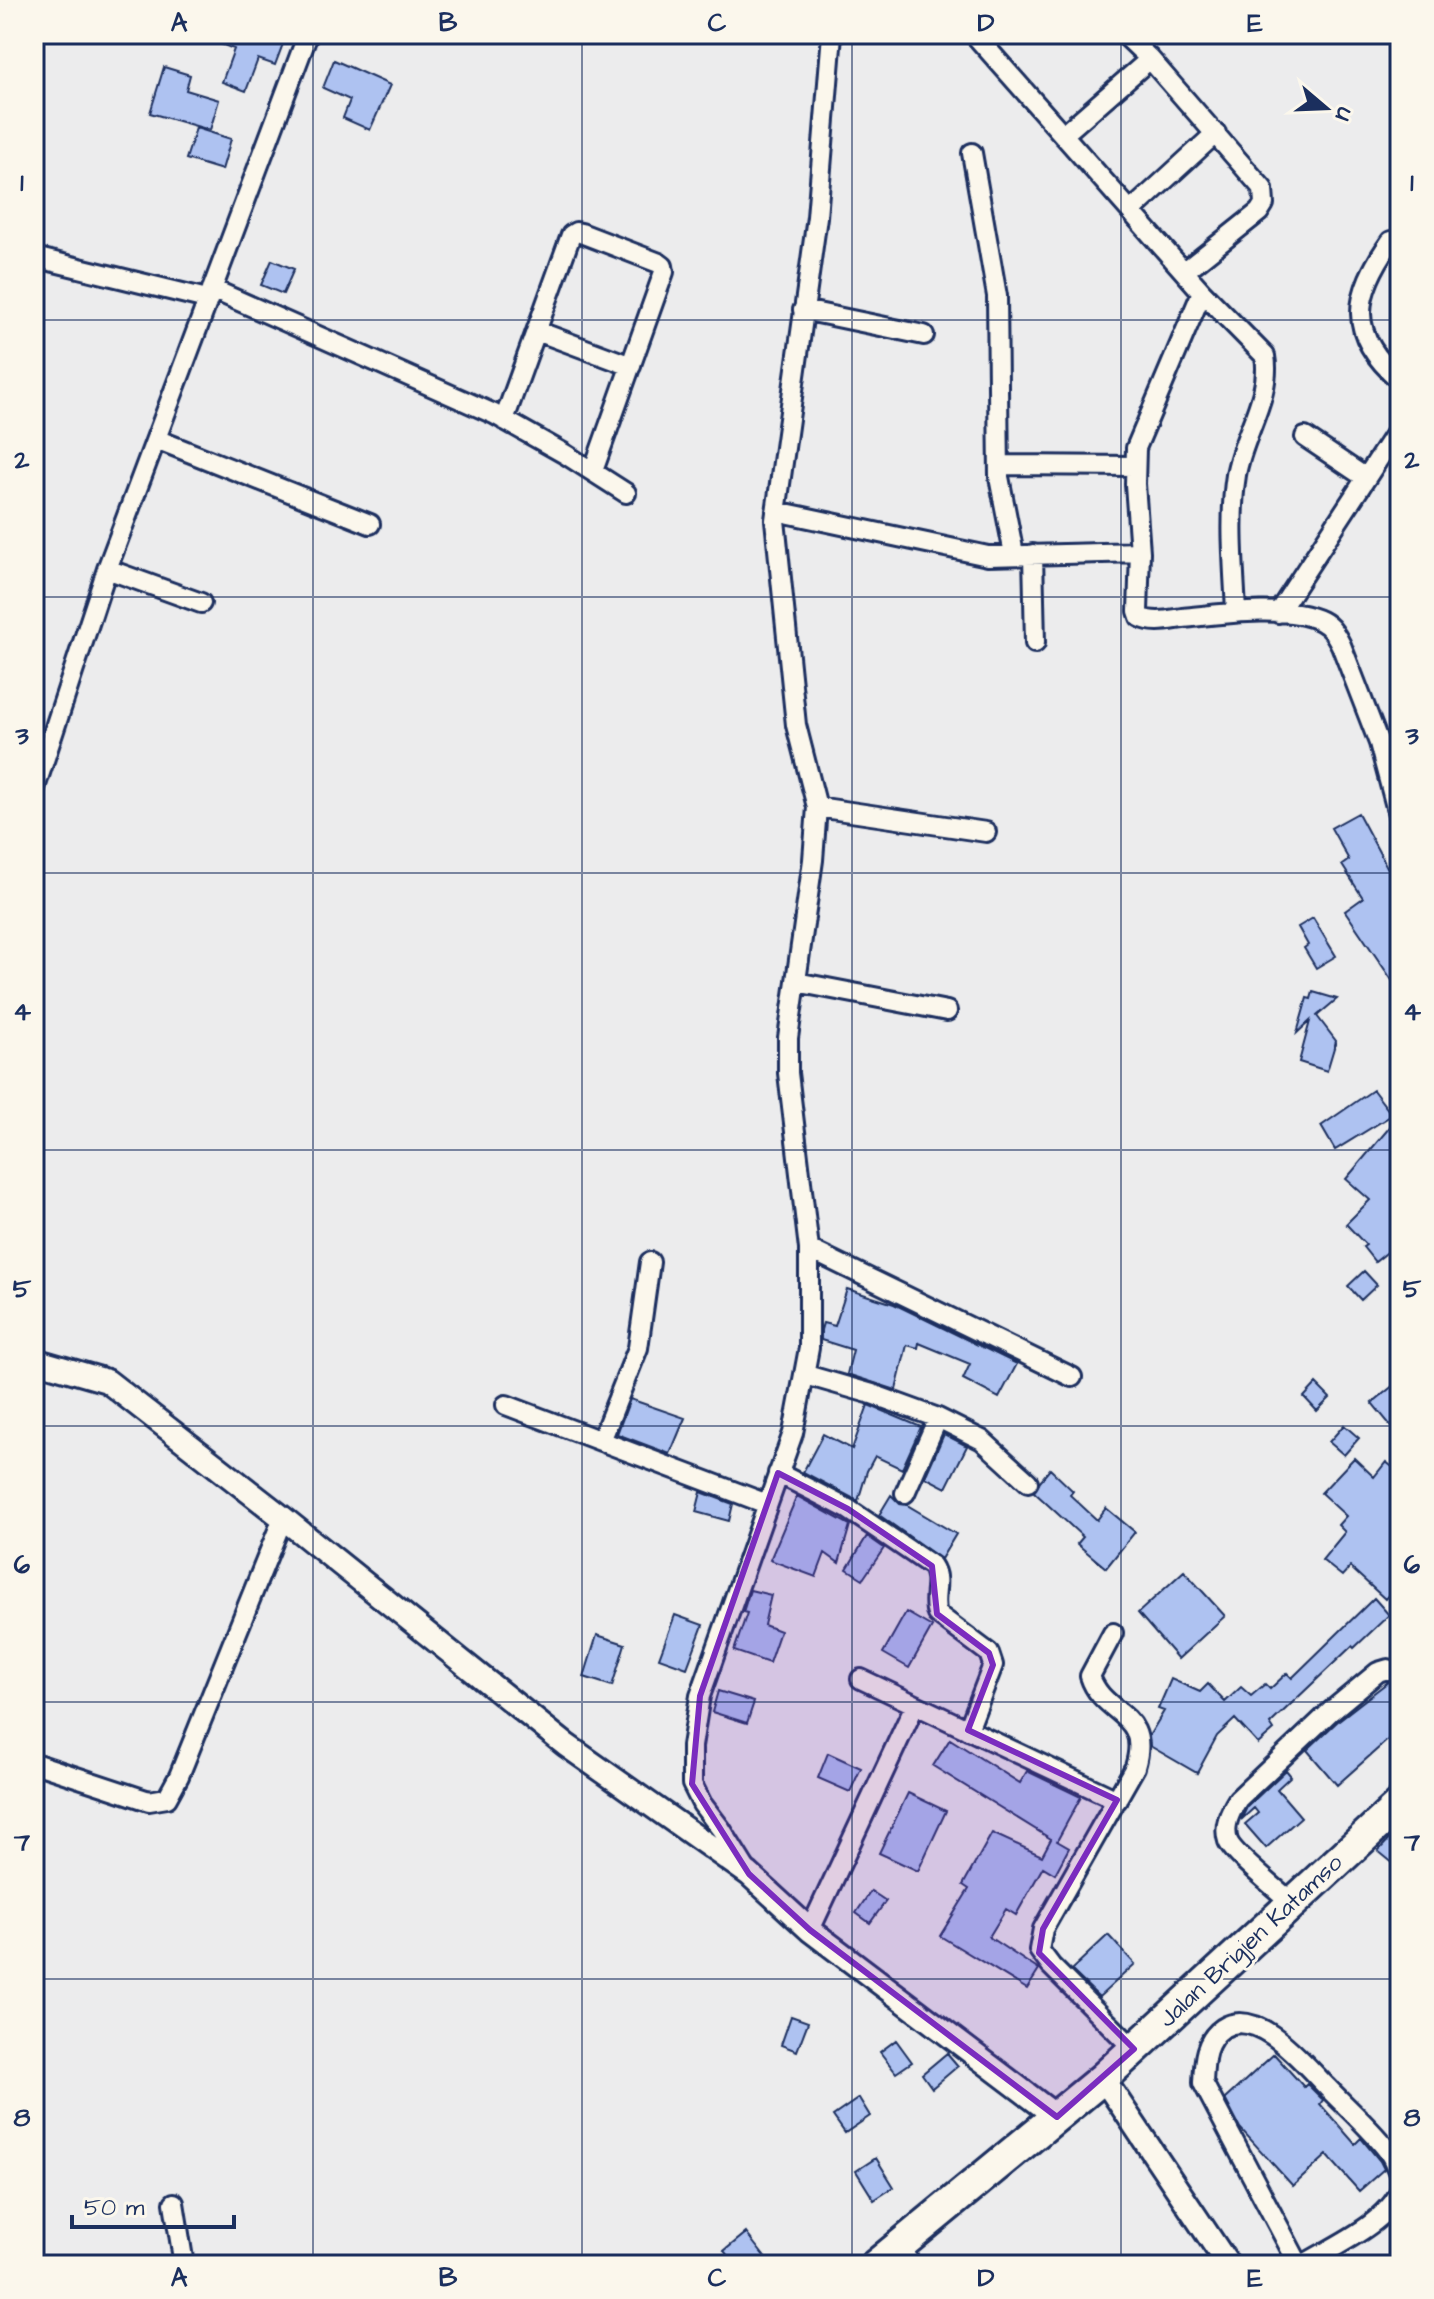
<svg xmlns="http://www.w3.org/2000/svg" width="1434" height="2299" viewBox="0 0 1434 2299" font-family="'Architects Daughter',sans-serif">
	<rect width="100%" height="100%" fill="#ececed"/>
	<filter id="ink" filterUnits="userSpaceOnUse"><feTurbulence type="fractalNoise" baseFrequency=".0125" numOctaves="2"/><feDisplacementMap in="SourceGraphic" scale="16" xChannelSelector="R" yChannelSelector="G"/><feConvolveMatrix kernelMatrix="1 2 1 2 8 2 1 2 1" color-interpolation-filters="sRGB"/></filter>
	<g filter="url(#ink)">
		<!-- building -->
		<path fill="#aec2f1" stroke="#1b2f5e" stroke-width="2" d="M200 34H266L284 41 275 65 258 59 246 91 222 82 234 49 200 36Z
			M334 60 390 85 370 130 343 118 350 100 323 88Z
			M164 67 190 75 186 90 219 100 210 130 150 113Z
			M196 128 231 139 222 170 186 159Z
			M272 260 294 269 283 294 261 285Z
			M1358 813 1387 867 1400 857V992L1345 911 1363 898 1342 865 1349 860 1331 828Z
			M1313 918 1336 956 1316 968 1304 948 1308 945 1298 927Z
			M1313 992 1337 999 1317 1016 1336 1041 1327 1071 1299 1062 1310 1021 1297 1033 1307 998 1311 999Z
			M1373 1090 1392 1115 1335 1150 1321 1126Z
			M1400 1115V1242L1375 1262 1363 1247 1366 1245 1346 1224 1370 1200 1346 1179Z
			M1364 1271 1377 1285 1361 1300 1348 1286Z
			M847 1289 894 1304 1017 1364 999 1398 963 1379 970 1364 919 1343 918 1348 907 1345 896 1390 847 1374 853 1350 821 1340V1330L823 1323 835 1326Z
			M1400 1380V1437L1372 1403Z
			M1316 1384 1330 1398 1317 1411 1304 1397Z
			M630 1399 685 1418 670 1454 617 1434Z
			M868 1405 921 1427 902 1469 875 1456 867 1471 858 1501 803 1472 823 1434 852 1449Z
			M1344 1425 1359 1438 1344 1455 1329 1442Z
			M944 1434 967 1446 946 1488 925 1477Z
			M1354 1458 1374 1477 1386 1462 1400 1473V1582L1385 1599 1350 1567 1342 1576 1322 1560 1345 1532 1338 1525 1346 1516 1321 1493Z
			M1050 1469 1073 1491 1070 1495 1097 1520 1106 1508 1135 1532 1106 1568 1077 1544 1083 1537 1034 1492 1040 1481Z
			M701 1492 733 1504 729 1521 696 1512Z
			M891 1495 900 1504 907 1505 956 1534 941 1559 879 1515Z
			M797 1496 850 1525 839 1563 825 1553 816 1577 770 1560Z
			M867 1536 884 1548 863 1579 847 1569Z
			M1184 1571 1225 1616 1178 1659 1138 1613Z
			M750 1590 771 1595 764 1625 780 1631 769 1663 734 1651 747 1613 743 1612Z
			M1374 1598 1389 1615 1354 1648 1352 1646 1270 1724 1274 1730 1258 1744 1235 1719 1217 1736 1197 1773 1150 1746 1149 1736 1164 1711 1158 1709 1171 1679 1200 1692 1208 1684 1225 1702 1241 1687 1251 1696 1265 1684 1270 1689 1287 1673 1292 1678Z
			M906 1612 932 1627 909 1668 883 1653Z
			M675 1615 703 1625 687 1668 659 1658Z
			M597 1635 625 1644 612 1686 584 1677Z
			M1388 1682 1400 1685V1729L1337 1785 1307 1750 1339 1720Z
			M718 1691 754 1702 747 1723 712 1712Z
			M950 1739 1020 1783 1027 1771 1081 1797 1057 1841 1069 1848 1055 1874 1043 1867 1016 1915 1006 1909 989 1937 1039 1970 1027 1989 940 1936 969 1889 963 1885 992 1833 1042 1856 1051 1839 933 1766Z
			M828 1753 861 1768 850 1792 818 1778Z
			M1286 1770 1291 1776 1277 1789 1301 1817 1266 1848 1245 1824 1258 1813 1254 1808 1241 1820 1247 1807Z
			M908 1793 946 1811 918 1871 879 1853Z
			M1400 1828V1869L1378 1851Z
			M871 1891 886 1901 870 1923 856 1913Z
			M1108 1935 1135 1964 1099 1997 1071 1970Z
			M791 2016 808 2022 797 2051 781 2045Z
			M896 2040 912 2062 896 2073 880 2052Z
			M947 2053 958 2066 932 2088 922 2074Z
			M1274 2054 1304 2087 1307 2084 1323 2100 1320 2104 1355 2144 1361 2138 1380 2161 1384 2169 1359 2191 1327 2155 1293 2186 1240 2128 1225 2099Z
			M859 2098 870 2116 845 2133 833 2116Z
			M876 2158 894 2187 874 2200 856 2171Z
			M746 2233 771 2265H736L724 2251Z"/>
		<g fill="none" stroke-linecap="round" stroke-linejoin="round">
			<defs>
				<path id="service" d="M904 2247 917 2265"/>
				<path id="minor" d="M974 34 1202 292 1265 356C1272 396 1242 436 1236 475 1229 520 1234 567 1236 612
					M1124 34 1150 59 1263 189 1264 204 1259 212 1185 271
					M1063 135 1150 59
					M972 153 997 296 999 477 1014 554
					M1131 211 1216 133
					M1391 241C1353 295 1346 334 1400 380
					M34 257 207 299
					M212 289 494 414 565 454 626 493
					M1202 292 1136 448 1135 484 1140 552 1138 611 1140 617C1153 624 1169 620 1183 618 1220 614 1288 604 1321 621 1331 626 1336 635 1341 645L1379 743 1400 822
					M803 310 924 335
					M537 331 631 366
					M504 420 571 235 576 232 581 233 659 263 663 266 664 272 593 471
					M1305 437 1366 478
					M156 439 370 524
					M999 465 1135 466
					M776 511 988 556 1140 552
					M1033 554 1035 643
					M107 569 201 603
					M1278 613 1400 426
					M34 791 107 569 308 34
					M817 807 986 832
					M796 982 947 1011
					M809 1249 1072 1377
					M806 1375 872 1394 938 1418 982 1440 1028 1482
					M506 1405 767 1504
					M601 1441 638 1348 650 1262
					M778 1473 848 1509 932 1566C942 1581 931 1598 937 1614L989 1653 993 1665 968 1730
					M905 1493 938 1418
					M1113 1633 1090 1676C1103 1717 1152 1711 1135 1767L1043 1929 1039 1950 1051 1966 1134 2049
					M861 1679 1117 1800
					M34 1763 149 1801 167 1798 179 1776 283 1518
					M747 1871 721 1829 702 1804 692 1784V1746L700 1696 793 1433 809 1348V1249L788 1073V1038L813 860 817 807 796 725 775 520 817 217 832 34
					M1292 1903C1279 1891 1233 1854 1228 1841 1223 1826 1230 1812 1238 1799L1331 1711 1378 1672 1388 1669 1400 1673
					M810 1930 915 1705
					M174 2203 184 2265
					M1299 2265 1203 2083C1204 2062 1204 2041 1223 2028 1258 2006 1304 2064 1327 2087 1344 2105 1377 2134 1390 2154 1394 2160 1397 2169 1400 2176
					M1303 2265C1332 2247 1387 2223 1400 2191"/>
				<path id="tertiary" d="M34 1360 107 1381 283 1518 566 1745 749 1874 810 1930 1057 2117
					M1103 2078 1228 2265"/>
				<path id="primary" d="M876 2265 1103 2078 1400 1804"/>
			</defs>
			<!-- service casing -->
			<use href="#service" stroke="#1b2f5e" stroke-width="15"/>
			<!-- minor casing -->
			<use href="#minor" stroke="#1b2f5e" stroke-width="24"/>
			<!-- tertiary casing -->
			<use href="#tertiary" stroke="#1b2f5e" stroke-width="28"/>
			<!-- primary casing -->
			<use href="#primary" stroke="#1b2f5e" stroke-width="36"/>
			<!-- service -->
			<use href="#service" stroke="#fbf7ec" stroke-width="9"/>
			<!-- minor -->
			<use href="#minor" stroke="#fbf7ec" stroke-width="18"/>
			<!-- tertiary -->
			<use href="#tertiary" stroke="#fbf7ec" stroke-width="22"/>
			<!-- primary -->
			<use href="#primary" stroke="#fbf7ec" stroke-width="30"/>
		</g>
	</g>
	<!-- marked area -->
	<path fill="#7b2cbf" fill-opacity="0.2" stroke="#7b2cbf" stroke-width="6" stroke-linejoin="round" d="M778 1473 848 1509 932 1566 937 1614 989 1653 993 1665 968 1730 1117 1800 1043 1929 1039 1953 1134 2049 1057 2117 810 1930 749 1874 692 1784 700 1696Z"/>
	<!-- grid -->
	<path fill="none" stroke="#1b2f5e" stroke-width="2" stroke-opacity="0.55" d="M313 34V2265M582 34V2265M852 34V2265M1121 34V2265M34 320H1400M34 597H1400M34 873H1400M34 1150H1400M34 1426H1400M34 1702H1400M34 1979H1400"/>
	<g text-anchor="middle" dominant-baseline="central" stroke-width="6" stroke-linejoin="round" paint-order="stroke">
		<!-- street labels -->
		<g font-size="24" fill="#1b2f5e" stroke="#fbf7ec">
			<text transform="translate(1251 1941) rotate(-43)">Jalan Brigjen Katamso</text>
		</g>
	</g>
	<!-- margin -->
	<rect width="1434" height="2299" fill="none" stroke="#fbf7ec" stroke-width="88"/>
	<!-- north arrow -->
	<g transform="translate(1326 108) rotate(109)" stroke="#fbf7ec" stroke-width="6" paint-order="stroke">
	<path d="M0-6L14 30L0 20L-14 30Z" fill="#1b2f5e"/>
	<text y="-12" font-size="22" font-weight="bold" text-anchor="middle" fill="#1b2f5e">U</text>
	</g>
	<!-- scale -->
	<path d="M72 2215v12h162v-12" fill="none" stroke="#1b2f5e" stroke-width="4"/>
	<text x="84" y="2215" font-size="24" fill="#1b2f5e" stroke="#fbf7ec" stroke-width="6" paint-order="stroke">50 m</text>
	<rect x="44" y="44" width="1346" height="2211" fill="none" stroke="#1b2f5e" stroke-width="3"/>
	<g font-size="26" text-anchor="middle" font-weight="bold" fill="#1b2f5e">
		<text x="179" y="31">A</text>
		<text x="448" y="31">B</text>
		<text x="717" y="31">C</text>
		<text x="986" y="31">D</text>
		<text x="1255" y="31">E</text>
		<text x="22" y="191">1</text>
		<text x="1412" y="191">1</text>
		<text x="22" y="468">2</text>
		<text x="1412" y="468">2</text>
		<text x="22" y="744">3</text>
		<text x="1412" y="744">3</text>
		<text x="22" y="1020">4</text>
		<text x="1412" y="1020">4</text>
		<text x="22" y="1297">5</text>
		<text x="1412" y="1297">5</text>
		<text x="22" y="1573">6</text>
		<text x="1412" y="1573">6</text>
		<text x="22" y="1850">7</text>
		<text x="1412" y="1850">7</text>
		<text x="22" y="2126">8</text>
		<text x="1412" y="2126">8</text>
		<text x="179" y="2286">A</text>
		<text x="448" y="2286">B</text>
		<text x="717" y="2286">C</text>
		<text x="986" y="2286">D</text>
		<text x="1255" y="2286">E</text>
	</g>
</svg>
